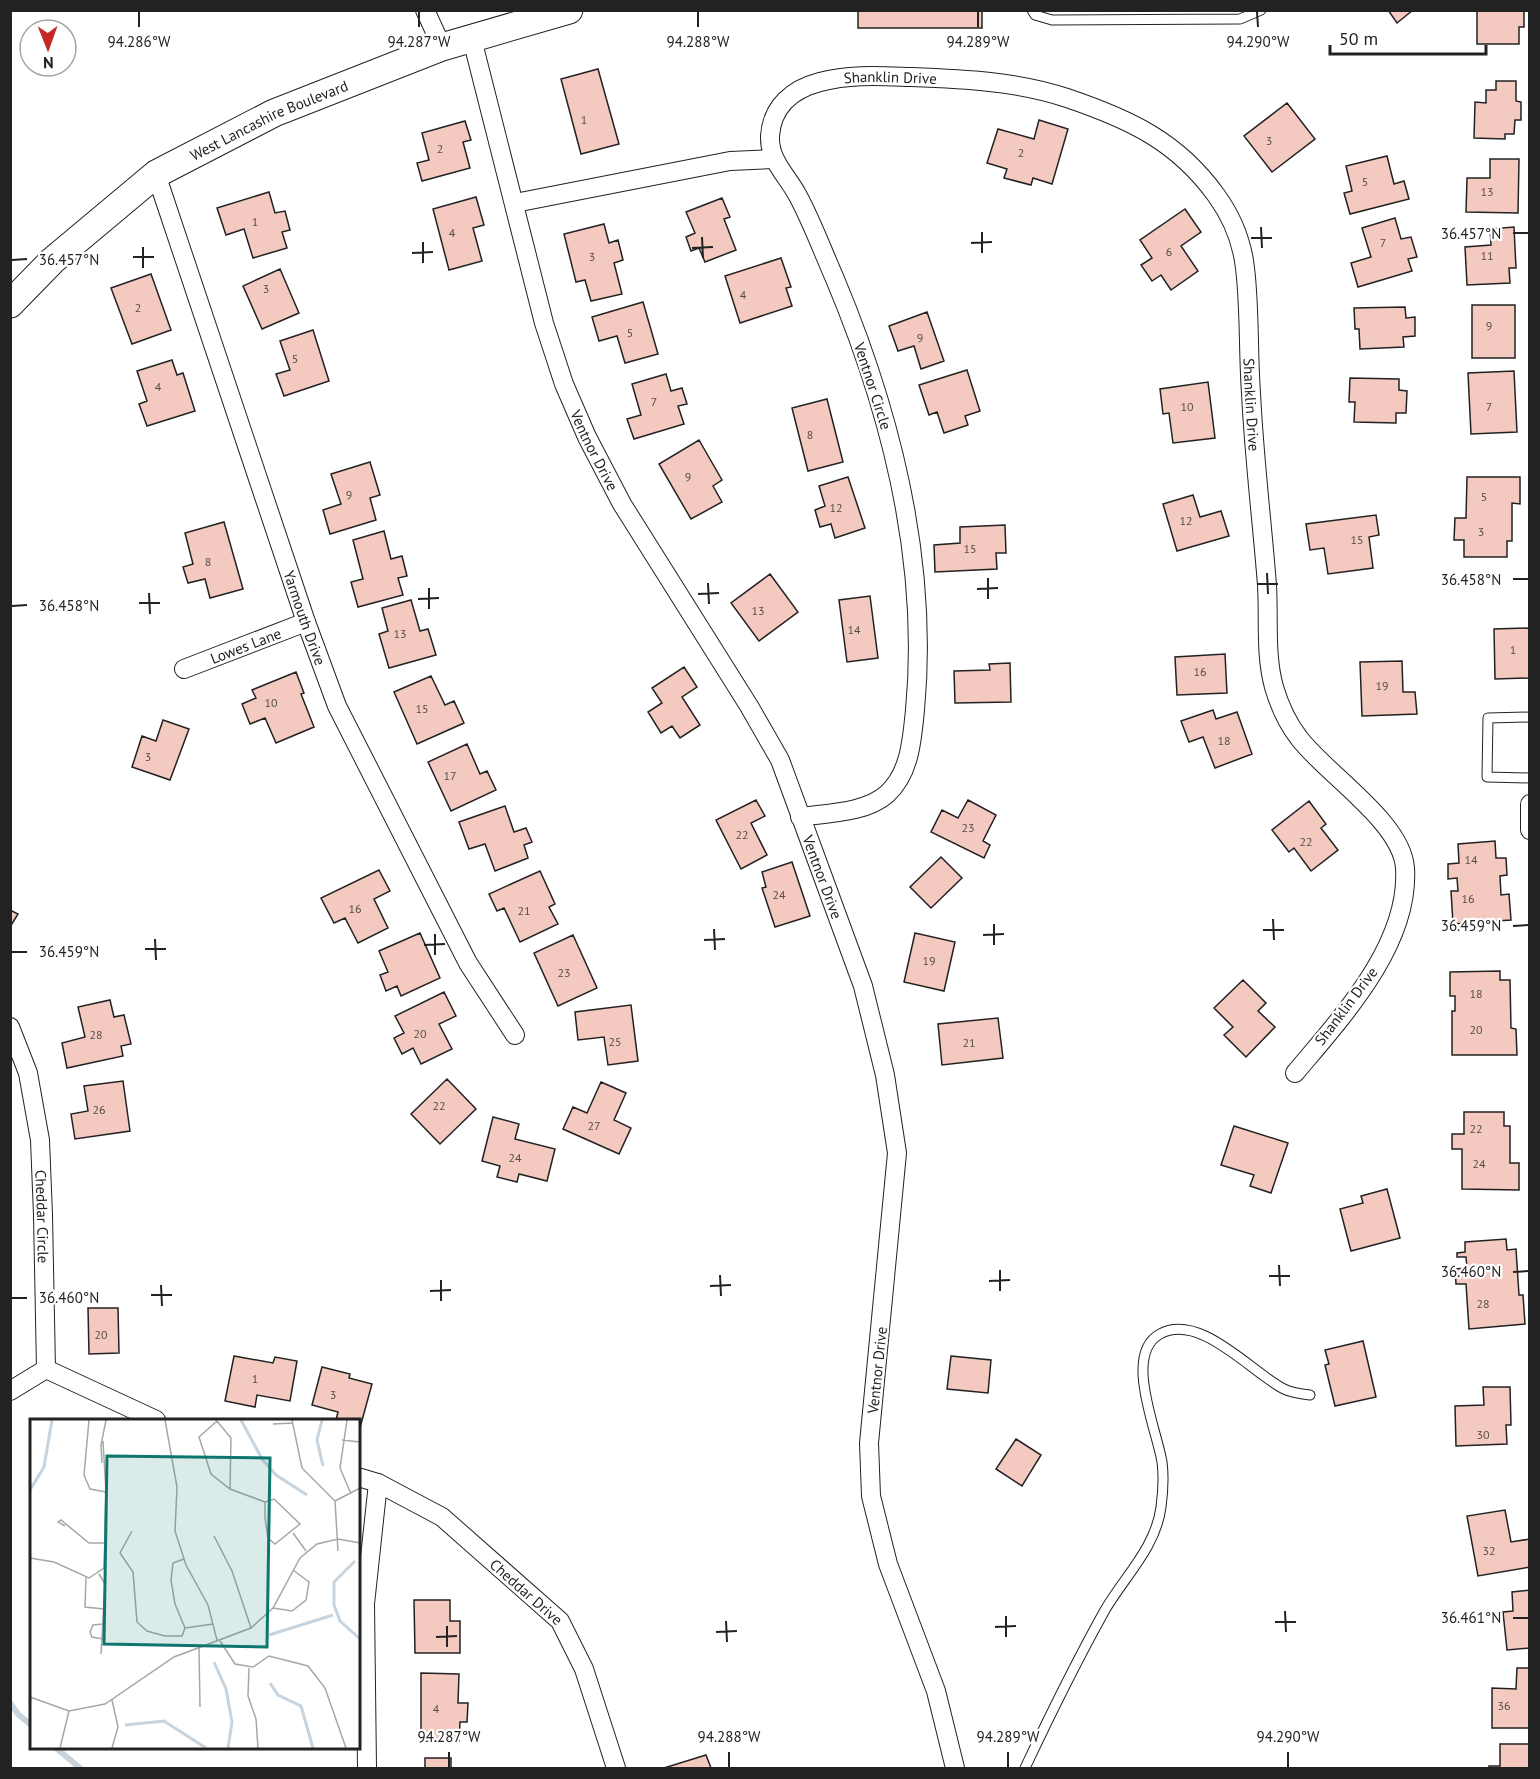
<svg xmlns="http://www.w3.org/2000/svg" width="1540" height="1779" viewBox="0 0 1540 1779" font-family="'PT Sans',sans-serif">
	<rect width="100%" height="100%" fill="#fff"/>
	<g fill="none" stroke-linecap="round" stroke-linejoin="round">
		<!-- stream -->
		<path stroke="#c7d3dd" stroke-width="6" d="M10 1703 18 1714 32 1726
			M56 1748 80 1768"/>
	</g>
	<!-- building -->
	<path fill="#f3c9c0" stroke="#222" stroke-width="1.5" d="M858 10H982V28H858Z
		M1388 10H1413L1397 23Z
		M1477 10H1524V27H1519V44H1477Z
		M598 69 619 144 581 154 561 79Z
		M1496 81H1516V101L1521 102V120H1515L1514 134H1505V139L1474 138 1475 102 1486 103V90H1496Z
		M1287 103 1315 139 1272 172 1244 136Z
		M1039 120 1068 129 1052 184 1033 178 1031 185 1004 178 1007 169 987 163 998 129 1034 139Z
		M465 121 471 140 463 142 470 168 422 181 417 163 429 160 422 133Z
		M1387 156 1394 184 1404 181 1409 199 1350 214 1344 193 1352 191 1346 166Z
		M1490 159H1519L1518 213 1466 212 1467 178H1490Z
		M269 192 275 213 285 211 290 230 282 232 287 248 253 258 244 229 226 235 217 208Z
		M476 197 484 225 473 228 482 261 449 270 433 209Z
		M722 198 730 217 724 219 736 250 705 262 699 248 691 251 686 237 695 233 686 212Z
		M1185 209 1201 232 1181 246 1198 271 1171 290 1161 275 1152 281 1141 265 1152 258 1140 240Z
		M1395 218 1401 239 1411 237 1417 257 1408 259 1412 271 1358 287 1351 263 1371 257 1362 228Z
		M604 224 609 243 618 240 623 260 614 263 622 294 591 301 585 280 576 282 564 234Z
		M1514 227 1516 268H1509L1510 283 1467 285 1465 247 1491 245 1490 229Z
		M781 258 791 287 786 288 792 306 740 323 725 276Z
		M280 269 299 313 262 329 243 286Z
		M151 274 171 330 132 344 111 288Z
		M643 302 658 354 625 363 617 336 599 341 592 317Z
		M1472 305H1515V358H1472Z
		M1405 307 1406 318 1415 317V336L1403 337 1404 347 1360 349 1359 329H1355L1354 308Z
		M927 312 944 361 921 369 914 346 898 351 889 326Z
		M313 330 329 381 284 396 276 374 290 370 280 341Z
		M172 360 177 375 183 373 195 411 147 426 139 404 147 401 137 371Z
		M967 370 980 411 965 416 968 425 944 433 937 412 929 415 919 385Z
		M1514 371 1517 432 1471 434 1468 373Z
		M666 374 671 391 682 388 687 404 678 406 684 424 634 439 627 419 641 415 632 384Z
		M1350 378 1399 379V390L1407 391 1406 413H1396V423L1354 422 1355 402H1349Z
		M1208 382 1215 438 1173 443 1169 413 1163 414 1160 389Z
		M827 399 843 462 808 471 792 408Z
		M699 440 722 480 713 486 722 502 691 519 659 464Z
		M370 462 380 495 370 498 376 520 330 534 323 510 341 504 331 474Z
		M848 477 865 528 835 538 831 524 820 527 815 510 825 506 819 486Z
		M1467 477H1520V504L1512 503V541H1507V557H1464V540H1454L1455 518H1466Z
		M1193 495 1200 517 1221 511 1229 536 1177 551 1163 504Z
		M1376 515 1379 535 1369 537 1373 568 1328 574 1324 548 1310 550 1306 524Z
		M224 522 243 589 210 598 205 579 188 583 183 567 193 564 185 533Z
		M1005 525 1006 553H996L997 569 935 572 934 545 960 543V527Z
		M384 531 391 559 402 556 407 576 398 578 403 595 358 607 351 582 363 579 353 540Z
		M770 574 798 612 759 641 731 603Z
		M870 596 878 658 847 662 839 600Z
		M411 600 420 631 428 629 436 655 389 668 379 634 388 631 382 608Z
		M1530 628V678L1495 679 1494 629Z
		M1225 654 1227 693 1177 695 1175 657Z
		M1402 661 1403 692H1415L1417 714 1362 716 1360 662Z
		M1010 663 1011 702 955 703 954 671 990 670 989 664Z
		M684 667 697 687 682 697 700 725 680 738 672 726 661 733 648 712 662 703 652 688Z
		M296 672 304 693 301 694 314 727 276 743 265 718 250 724 242 704 256 698 252 690Z
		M431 676 445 705 454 701 464 723 417 744 394 692Z
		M1213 710 1216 719 1237 712 1252 754 1215 768 1203 737 1189 742 1181 721Z
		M163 720 189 729 170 780 132 767 142 736 156 741Z
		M467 744 480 774 487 771 496 790 451 811 428 762Z
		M756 800 765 816 751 823 767 855 741 869 716 820Z
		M968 800 996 815 983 841 990 845 984 858 931 832 942 810 958 818Z
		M1309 801 1326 824 1321 828 1338 850 1311 871 1294 848 1289 852 1272 830Z
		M505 806 514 832 526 828 532 842 524 845 528 858 495 871 485 844 469 849 459 822Z
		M1495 841 1496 858H1506L1507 875 1500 876 1501 895 1509 894 1511 920 1453 924 1451 891H1458L1457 878 1448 879V864L1459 863 1458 844Z
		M941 857 962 878 931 908 910 887Z
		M792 862 810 916 775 927 762 888 766 887 762 872Z
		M379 870 390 891 374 899 388 928 358 943 345 918 334 923 321 898Z
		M540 871 555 904 549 907 558 924 520 942 504 908 497 911 489 894Z
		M10 910 18 914 10 927Z
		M420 933 440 978 401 996 397 986 386 991 380 975 388 972 379 951Z
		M915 933 955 942 944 991 904 982Z
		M573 935 597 988 558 1006 534 953Z
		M1500 971V980H1510L1511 1028 1516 1029 1517 1055H1452V1011H1455V996H1450V972Z
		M1243 980 1266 1003 1258 1011 1275 1027 1246 1057 1224 1035 1233 1027 1214 1008Z
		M444 992 456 1016 439 1024 452 1049 421 1064 413 1048 402 1054 394 1038 404 1033 395 1016Z
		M110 1000 114 1017 124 1015 131 1044 121 1046 123 1056 67 1068 62 1043 85 1037 78 1007Z
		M631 1005 638 1061 608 1065 604 1037 578 1040 575 1012Z
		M998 1018 1003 1058 942 1065 938 1024Z
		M447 1079 476 1109 440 1144 411 1114Z
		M123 1081 130 1131 75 1139 71 1114 88 1111 84 1086Z
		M601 1082 626 1093 614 1120 631 1128 619 1154 563 1129 573 1107 587 1113Z
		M1464 1112H1504V1126H1510V1163H1519V1190L1462 1189V1149H1452V1134H1464Z
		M493 1117 519 1124 515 1139 555 1149 547 1181 519 1174 517 1182 497 1177 500 1166 482 1161Z
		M1234 1126 1288 1143 1271 1193 1250 1186 1254 1175 1221 1165Z
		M1387 1189 1400 1238 1351 1251 1340 1209 1363 1203 1361 1196Z
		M1506 1239 1507 1250 1516 1249 1519 1295H1523L1525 1324 1469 1329 1466 1284H1456L1455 1269 1467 1268 1466 1257H1457V1253L1465 1252V1242Z
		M88 1308H118L119 1353 89 1354Z
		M1363 1341 1376 1397 1335 1406 1325 1365 1329 1364 1325 1350Z
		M234 1356 273 1363 275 1357 297 1361 290 1401 257 1395 255 1407 225 1401Z
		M951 1356 991 1360 988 1393 947 1389Z
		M322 1367 350 1374 349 1378 372 1384 358 1435V1420H336L338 1412 312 1405Z
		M1483 1387H1510L1511 1425H1506L1507 1444 1456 1446 1455 1406 1484 1405Z
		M1016 1439 1041 1455 1022 1486 996 1469Z
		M1505 1510 1511 1542 1530 1539V1567L1478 1576 1467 1516Z
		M1530 1590V1648L1507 1650 1503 1612 1513 1611 1512 1592Z
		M414 1600H450V1621H460V1653H415Z
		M1517 1668H1530V1728H1492V1688L1516 1689Z
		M421 1673 459 1674 458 1703H468L467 1722H460L459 1741H421Z
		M1500 1744H1530V1768H1489V1766H1500Z
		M706 1755 711 1768H664Z
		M425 1758H451V1768H425Z"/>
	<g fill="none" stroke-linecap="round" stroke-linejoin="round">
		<defs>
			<path id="lane" d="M1032 10 1035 15 1052 20 1240 19 1261 10
				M1530 717 1488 718 1487 777 1530 778
				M1025 1768C1050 1715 1076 1662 1105 1610 1125 1576 1156 1547 1161 1507 1163 1492 1164 1477 1162 1462 1157 1430 1123 1354 1160 1334 1200 1312 1252 1373 1284 1389 1292 1393 1301 1394 1310 1395"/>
			<g id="street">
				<path d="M425 10 442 47"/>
				<path id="s1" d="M472 39 544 323 564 384 587 437 622 504 749 706 780 760 863 986 885 1075 897 1153 869 1443 871 1496 888 1564 936 1691 955 1768"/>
				<path id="s2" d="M156 174 306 622 337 706 468 963 515 1035"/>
				<path d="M515 203 730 161 773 159"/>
				<path id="s3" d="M184 669 306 622"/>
				<path d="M1530 804V830"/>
				<path id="s4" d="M800 817C827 813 866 813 887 794 910 773 912 740 915 710 929 562 892 415 835 279 823 252 812 222 798 196 787 175 769 161 770 136 772 106 793 89 820 82 850 74 880 76 910 77 962 79 1017 81 1067 98 1129 119 1177 141 1216 195 1232 217 1242 241 1245 268 1250 309 1248 352 1251 393 1254 457 1262 521 1267 585 1269 619 1265 655 1274 687 1279 704 1288 724 1299 738 1326 774 1402 822 1405 868 1410 945 1341 1018 1295 1073"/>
				<path id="s5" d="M10 1027 28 1073 40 1140 43 1215 46 1369 10 1391"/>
				<path d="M46 1369 156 1420"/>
				<path id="s6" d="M358 1477 378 1483 442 1517 560 1621 584 1669 616 1768"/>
				<path d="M367 1768 365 1604 378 1483"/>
			</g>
			<g id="secondary">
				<path id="s7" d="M10 304 52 261 156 174 274 113 442 47 569 10"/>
			</g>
		</defs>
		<!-- lane casing -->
		<use href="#lane" stroke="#222" stroke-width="11"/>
		<!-- street casing -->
		<use href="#street" stroke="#222" stroke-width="20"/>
		<!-- secondary casing -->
		<use href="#secondary" stroke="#222" stroke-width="29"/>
		<!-- lane -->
		<use href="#lane" stroke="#fff" stroke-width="9"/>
		<!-- street -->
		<use href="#street" stroke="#fff" stroke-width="18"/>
		<!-- secondary -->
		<use href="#secondary" stroke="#fff" stroke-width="27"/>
	</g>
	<!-- ticks -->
	<path fill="none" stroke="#222" stroke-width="2" d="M139 12V27M419 12V27M698 12V27M978 12V27M1257 12 1258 27M1261 227 1262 248M982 232V253M1513 233H1528M702 237 703 258M1251 238H1272M423 242V263M971 243 992 242M143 247V268M692 248 713 247M412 253 433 252M133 257H154M12 260 27 259M1267 573 1268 594M988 578V599M1513 579H1528M708 583 709 604M1257 584H1278M429 588V609M977 589 998 588M149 593 150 614M698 594 719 593M418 599 439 598M139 603H160M12 606 27 605M1273 919 1274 940M994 924V945M1513 926 1528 925M714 929 715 950M1263 930H1284M435 934V955M983 935 1004 934M155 939 156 960M704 940 725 939M424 945 445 944M145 949H166M12 952H27M1279 1265 1280 1286M1000 1270V1291M1513 1272 1528 1271M720 1275 721 1296M1269 1276H1290M441 1280V1301M989 1281 1010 1280M161 1285 162 1306M710 1286 731 1285M430 1291 451 1290M151 1295H172M12 1298H27M1285 1611 1286 1632M1006 1616V1637M1513 1618H1528M726 1621 727 1642M1275 1622H1296M447 1626V1647M995 1627 1016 1626M716 1632 737 1631M436 1637 457 1636M449 1752V1767M729 1752V1767M1008 1752V1767M1288 1752V1767"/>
	<g text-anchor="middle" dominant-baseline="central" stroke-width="4.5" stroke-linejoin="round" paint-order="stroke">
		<!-- number labels -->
		<g font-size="12" fill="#564c4a">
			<text x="584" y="119">1</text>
			<text x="1269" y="140">3</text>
			<text x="440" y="148">2</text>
			<text x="1021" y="152">2</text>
			<text x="1365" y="181">5</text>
			<text x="1487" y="191">13</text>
			<text x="255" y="221">1</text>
			<text x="452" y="232">4</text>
			<text x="1383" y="242">7</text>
			<text x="1169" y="251">6</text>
			<text x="1487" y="255">11</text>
			<text x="592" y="256">3</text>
			<text x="266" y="288">3</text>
			<text x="743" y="294">4</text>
			<text x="138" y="307">2</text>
			<text x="1489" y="325">9</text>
			<text x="630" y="332">5</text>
			<text x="920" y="337">9</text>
			<text x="295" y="358">5</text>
			<text x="158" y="386">4</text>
			<text x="654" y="401">7</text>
			<text x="1187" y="406">10</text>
			<text x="1489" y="406">7</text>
			<text x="810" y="434">8</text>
			<text x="688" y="476">9</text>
			<text x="349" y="494">9</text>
			<text x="1484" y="496">5</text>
			<text x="836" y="507">12</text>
			<text x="1186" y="520">12</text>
			<text x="1481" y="531">3</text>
			<text x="1357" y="539">15</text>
			<text x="970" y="548">15</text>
			<text x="208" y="561">8</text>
			<text x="758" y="610">13</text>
			<text x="854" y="629">14</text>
			<text x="400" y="633">13</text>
			<text x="1513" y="649">1</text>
			<text x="1200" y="671">16</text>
			<text x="1382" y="685">19</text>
			<text x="271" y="702">10</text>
			<text x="422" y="708">15</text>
			<text x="1224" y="740">18</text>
			<text x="148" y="756">3</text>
			<text x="450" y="775">17</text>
			<text x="968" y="827">23</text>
			<text x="742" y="834">22</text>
			<text x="1306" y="841">22</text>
			<text x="1471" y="859">14</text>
			<text x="779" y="894">24</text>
			<text x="1468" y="898">16</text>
			<text x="355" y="908">16</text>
			<text x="524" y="910">21</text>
			<text x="929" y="960">19</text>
			<text x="564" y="972">23</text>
			<text x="1476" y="993">18</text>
			<text x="1476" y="1029">20</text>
			<text x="420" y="1033">20</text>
			<text x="96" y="1034">28</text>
			<text x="615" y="1041">25</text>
			<text x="969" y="1042">21</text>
			<text x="439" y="1105">22</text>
			<text x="99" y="1109">26</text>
			<text x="594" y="1125">27</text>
			<text x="1476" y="1128">22</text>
			<text x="515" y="1157">24</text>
			<text x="1479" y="1163">24</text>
			<text x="1483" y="1303">28</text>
			<text x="101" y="1334">20</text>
			<text x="255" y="1378">1</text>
			<text x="333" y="1394">3</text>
			<text x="1483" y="1434">30</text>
			<text x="1489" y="1550">32</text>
			<text x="1504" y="1705">36</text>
			<text x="436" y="1708">4</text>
		</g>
		<!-- street labels -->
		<g font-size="15" fill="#222" stroke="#fff">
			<text stroke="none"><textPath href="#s4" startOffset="933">Shanklin Drive</textPath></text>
			<text stroke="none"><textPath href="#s7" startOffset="321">West Lancashire Boulevard</textPath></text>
			<text transform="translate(873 386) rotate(72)">Ventnor Circle</text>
			<text stroke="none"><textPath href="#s4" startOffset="1509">Shanklin Drive</textPath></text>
			<text stroke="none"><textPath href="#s1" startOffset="430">Ventnor Drive</textPath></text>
			<text stroke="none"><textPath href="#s2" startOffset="468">Yarmouth Drive</textPath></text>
			<text stroke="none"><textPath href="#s3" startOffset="66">Lowes Lane</textPath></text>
			<text stroke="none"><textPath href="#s1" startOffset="916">Ventnor Drive</textPath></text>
			<text transform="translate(1346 1006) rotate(-53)">Shanklin Drive</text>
			<text stroke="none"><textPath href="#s5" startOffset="194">Cheddar Circle</textPath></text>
			<text transform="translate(877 1370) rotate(-84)">Ventnor Drive</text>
			<text stroke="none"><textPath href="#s6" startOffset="206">Cheddar Drive</textPath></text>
		</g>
	</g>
	<!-- overview -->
	<g transform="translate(30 1419)">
		<rect width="330" height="330" fill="#fff"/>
		<path fill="none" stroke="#c7d3dd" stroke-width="3" d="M211 1 232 40 246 56 277 76M292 1 287 21 293 47M0 71 14 48 22 1M325 142 304 163V186L310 202 330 220M239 216 303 196M184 243 196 270 202 303 198 329M240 264 248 276 271 287 283 329M95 306 134 302 176 329"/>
		<path fill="none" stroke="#a7a7a7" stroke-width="1.5" d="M59 1 54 56 60 70 76 73M135 1 147 68 145 112 156 146 178 186 187 221M186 1 201 19 200 70M262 1 272 49 305 82 308 132M317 1 310 49 321 75M187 2 169 18 181 55 200 70 235 83M243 5 263 4M312 21 330 23M72 44 71 26 76 1M244 80 270 105 245 125 238 119 235 99V83ZM305 82 330 69M35 107 28 103 31 101 59 124H76M102 112 90 134 103 153 107 203 117 212 135 217H152L155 209M263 114 276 132M184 117 202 152 221 209M0 139 24 143 59 159 74 149 76 73 73 22M154 140 143 144 141 161 145 185 155 209M69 155 75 165 71 235M56 158 55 188 74 190M330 167V187M243 189 262 192 276 181 279 163 263 151M155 209 183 205M73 220 62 218 60 213 63 206 73 205M190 222 205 245 223 248 239 237 278 247 295 269 316 329M169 229 170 288M219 249 218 277 226 300 228 329M0 278 39 292 75 285 144 238 221 209 243 189 270 139 287 125 308 120 330 124M82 281 88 308 82 329M30 329 39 292"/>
		<path fill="#0f766e" fill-opacity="0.15" stroke="#0f766e" stroke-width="3" d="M77 37 240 39 237 228 74 225Z"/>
		<rect width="330" height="330" fill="none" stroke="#222" stroke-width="3"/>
	</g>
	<g font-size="15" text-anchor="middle" fill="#222" stroke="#fff" stroke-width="4.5" stroke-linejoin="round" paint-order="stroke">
		<text x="139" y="47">94.286°W</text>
		<text x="419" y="47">94.287°W</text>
		<text x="698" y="47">94.288°W</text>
		<text x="978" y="47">94.289°W</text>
		<text x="1258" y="47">94.290°W</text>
		<text x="1471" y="239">36.457°N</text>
		<text x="69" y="265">36.457°N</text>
		<text x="1471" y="585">36.458°N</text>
		<text x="69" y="611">36.458°N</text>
		<text x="1471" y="931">36.459°N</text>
		<text x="69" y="957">36.459°N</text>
		<text x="1471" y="1277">36.460°N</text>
		<text x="69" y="1303">36.460°N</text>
		<text x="1471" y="1623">36.461°N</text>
		<text x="449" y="1742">94.287°W</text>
		<text x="729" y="1742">94.288°W</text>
		<text x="1008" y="1742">94.289°W</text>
		<text x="1288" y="1742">94.290°W</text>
	</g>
	<!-- border -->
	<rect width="1540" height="1779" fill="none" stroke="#222222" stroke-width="24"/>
	<!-- north arrow -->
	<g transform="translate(48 48) rotate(179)"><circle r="28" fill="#ffffff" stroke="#a7a7a7" stroke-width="1.5"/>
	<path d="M0-4.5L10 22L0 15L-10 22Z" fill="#c62828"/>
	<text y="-9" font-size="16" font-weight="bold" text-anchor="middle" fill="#222222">N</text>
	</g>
	<!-- scale -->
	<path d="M1330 45v9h156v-9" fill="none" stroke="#222222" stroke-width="3"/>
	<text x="1339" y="45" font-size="18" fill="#222222" stroke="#ffffff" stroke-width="4.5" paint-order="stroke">50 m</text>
</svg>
